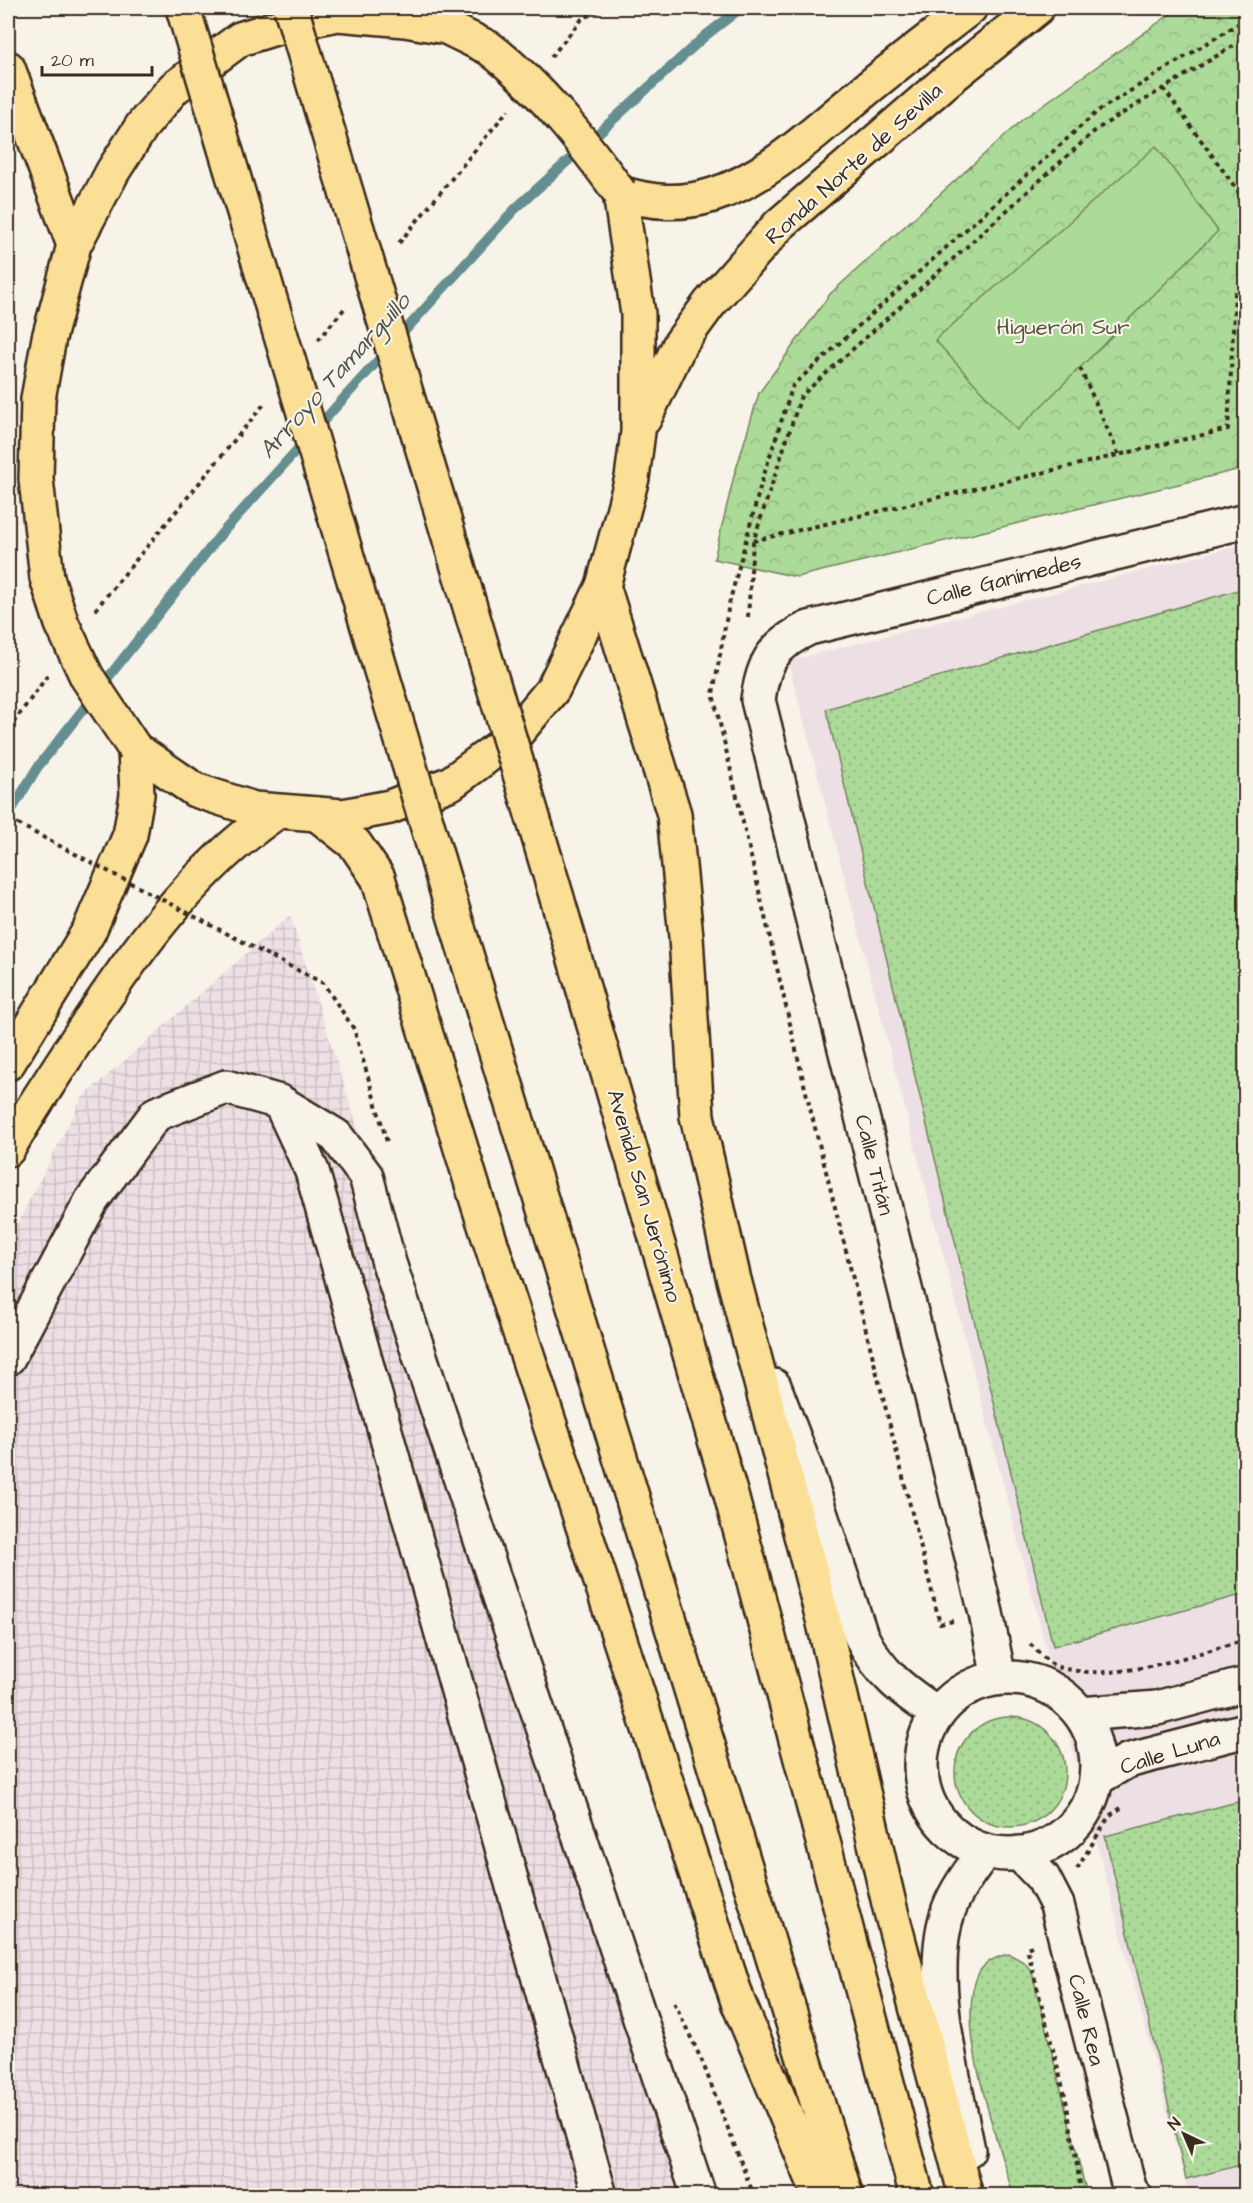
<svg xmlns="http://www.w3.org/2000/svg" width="1253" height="2203" viewBox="0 0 1253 2203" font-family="'Architects Daughter',sans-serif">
	<defs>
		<pattern id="industrial-grid" width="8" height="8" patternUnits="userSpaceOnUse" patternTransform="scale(1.5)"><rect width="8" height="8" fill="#ede0e5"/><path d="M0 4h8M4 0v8" fill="none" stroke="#ccc0c4"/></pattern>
		<pattern id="grass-dots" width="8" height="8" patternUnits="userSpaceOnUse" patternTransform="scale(1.5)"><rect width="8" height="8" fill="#abda99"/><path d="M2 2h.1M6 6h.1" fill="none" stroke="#94bb83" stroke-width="1.8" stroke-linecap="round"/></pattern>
		<pattern id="park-crowns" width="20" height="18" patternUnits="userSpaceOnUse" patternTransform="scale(1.5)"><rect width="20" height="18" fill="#abda99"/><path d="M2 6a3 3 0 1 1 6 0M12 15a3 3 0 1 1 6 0" fill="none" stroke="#94bb83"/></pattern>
	</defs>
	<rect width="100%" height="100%" fill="#f7f3e8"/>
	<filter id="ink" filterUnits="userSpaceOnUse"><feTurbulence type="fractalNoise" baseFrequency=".0167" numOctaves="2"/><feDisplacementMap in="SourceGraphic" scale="12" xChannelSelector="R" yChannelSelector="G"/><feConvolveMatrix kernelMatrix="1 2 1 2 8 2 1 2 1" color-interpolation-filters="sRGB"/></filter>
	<g filter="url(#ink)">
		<!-- built -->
		<path fill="#ede0e5" d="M1245 544V2188L1212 2195H1189L788 661Z"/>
		<!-- industrial -->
		<path fill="url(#industrial-grid)" d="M290 915 530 1671 708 2195H8V1242L82 1098Z"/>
		<!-- grass -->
		<path fill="url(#grass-dots)" stroke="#73825c" stroke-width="1.5" d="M1245 588V1594L1053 1646 826 709Z
			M955 1772a55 55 0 1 1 110 0a55 55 0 1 1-110 0Z
			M1245 1800V2164L1186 2179 1105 1836Z
			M1009 1954 1024 1962 1032 1972 1087 2195H1013C999 2142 955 2028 977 1977 982 1963 995 1957 1009 1954Z"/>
		<!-- park -->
		<path fill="url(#park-crowns)" stroke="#73825c" stroke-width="1.5" d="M1179 8H1245V468L797 577 714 559 734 476 759 393 830 294 1023 119Z"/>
		<!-- pitch -->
		<path fill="#abda99" stroke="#73825c" stroke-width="1.5" d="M1156 146 1218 231 1017 430 935 340Z"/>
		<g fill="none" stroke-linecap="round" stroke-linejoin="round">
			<!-- stream -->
			<path stroke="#658e90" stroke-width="10" d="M8 816 37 768 221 534 515 209 705 36 741 8"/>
			<defs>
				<path id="minor" d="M280 1102 336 1136 366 1176 389 1263 699 2196
					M8 1358 92 1200 156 1114 226 1087 280 1102 312 1171 600 2196
					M774 1386 806 1470 861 1636C880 1674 903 1691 938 1714
					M999 1678 986 1613 758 700C763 662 774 644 809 628L1246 521
					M921 1766a88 88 0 1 1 176 0a88 88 0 1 1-176 0Z
					M1080 1714 1157 1708 1246 1684
					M1096 1779 1127 1761 1246 1730
					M1019 1853 1043 1878 1057 1905 1130 2191 1135 2196
					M968 2150C955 2083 925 1974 949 1909 957 1888 972 1869 985 1851"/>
				<path id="major" d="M603 586 674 814 686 937 697 1116 733 1276 823 1619 890 1908 966 2196
					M317 814 355 844 378 878 479 1207 738 2002 820 2196
					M557 898 731 1495 917 2196
					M458 928 846 2196"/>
				<path id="highway" d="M8 68 74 245
					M644 419 680 344 710 303 779 225 945 82 1037 8
					M47 578 36 479 38 399 49 338 74 245 113 171 142 126 174 88 240 39 291 23 338 14 405 20 446 27 489 48
					M135 749 195 790 254 809 343 816 390 807 451 783 514 736 553 689 603 586 632 478 638 432V314L620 193C652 203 681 205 713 195 767 178 813 133 856 98 893 67 932 37 970 8
					M8 1063 89 931 130 835 137 795 135 749
					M8 1149C28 1113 52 1079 74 1044 131 957 191 870 278 811"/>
			</defs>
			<!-- minor casing -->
			<use href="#minor" stroke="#3b2a1e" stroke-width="38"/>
			<!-- major casing -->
			<use href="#major" stroke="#3b2a1e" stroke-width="38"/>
			<!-- highway casing -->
			<use href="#highway" stroke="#3b2a1e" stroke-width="38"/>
			<!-- path -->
			<path stroke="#3b2a1e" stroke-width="4" stroke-dasharray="4.5 4.5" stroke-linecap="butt" d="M551 57 582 19 604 8
				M1163 88 1246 202
				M399 243 508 110
				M318 340 344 309
				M1080 368 1119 455
				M753 541 1228 429 1235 293 1246 292
				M95 610 265 403
				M748 617 753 542 801 396 1097 129 1246 38
				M8 730 48 675
				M8 819 18 824
				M264 953 323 983 354 1029 387 1142
				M953 1621 940 1624 805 1088 713 694 729 604 761 484 793 385 1098 111 1246 19
				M1030 1644C1038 1651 1048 1664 1058 1667 1118 1684 1188 1655 1246 1640
				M1077 1869 1109 1816 1121 1808
				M1032 1946 1027 1948 1066 2100 1082 2196
				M674 2002 702 2061 754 2196"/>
			<!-- minor -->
			<use href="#minor" stroke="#f7f3e8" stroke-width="33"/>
			<!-- major -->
			<use href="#major" stroke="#fbdf96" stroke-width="33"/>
			<!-- highway -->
			<use href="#highway" stroke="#fbdf96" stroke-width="33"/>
			<defs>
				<path id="highway-bridge" d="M183 8 458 928
					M291 8 557 898
					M489 48C541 88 582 140 620 193
					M47 578 62 624 87 677 135 749"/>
			</defs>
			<!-- highway-bridge casing -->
			<use href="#highway-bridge" stroke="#3b2a1e" stroke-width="38" stroke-linecap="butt"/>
			<!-- path-bridge -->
			<path stroke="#3b2a1e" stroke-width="4" stroke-dasharray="4.5 4.5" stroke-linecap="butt" d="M18 824 264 953"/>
			<!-- highway-bridge -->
			<use href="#highway-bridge" stroke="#fbdf96" stroke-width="33"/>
		</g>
	</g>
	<g text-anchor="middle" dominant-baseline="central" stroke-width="4.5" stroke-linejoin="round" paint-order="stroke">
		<!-- street labels -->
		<g font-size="22" fill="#3b2a1e" stroke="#f7f3e8">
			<text transform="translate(854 164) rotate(-42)">Ronda Norte de Sevilla</text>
			<text transform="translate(1004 580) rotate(-14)">Calle Ganímedes</text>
			<text transform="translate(874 1165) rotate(76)">Calle Titán</text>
			<text transform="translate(644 1196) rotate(74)">Avenida San Jerónimo</text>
			<text transform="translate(1170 1753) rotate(-17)">Calle Luna</text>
			<text transform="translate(1086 2020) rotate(76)">Calle Rea</text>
		</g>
		<!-- park labels -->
		<g font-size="22" fill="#57563d" stroke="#f7f3e8">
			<text x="1063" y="327">Higuerón Sur</text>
		</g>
		<!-- water labels -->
		<g font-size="24" font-style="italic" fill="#4c544e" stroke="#f7f3e8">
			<text transform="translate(335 376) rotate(-48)">Arroyo Tamarguillo</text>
		</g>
	</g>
	<!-- margin -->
	<rect width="1253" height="2203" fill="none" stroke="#f7f3e8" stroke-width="30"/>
	<rect x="15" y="15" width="1223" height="2173" fill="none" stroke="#3b2a1e" stroke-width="2" filter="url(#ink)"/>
	<!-- north arrow -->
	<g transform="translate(1184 2134) rotate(316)" stroke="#f7f3e8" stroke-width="4.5" paint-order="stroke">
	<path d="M0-4.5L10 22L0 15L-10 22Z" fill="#3b2a1e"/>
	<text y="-9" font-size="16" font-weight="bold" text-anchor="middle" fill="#3b2a1e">N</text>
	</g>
	<!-- scale -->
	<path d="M42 66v9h110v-9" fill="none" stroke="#3b2a1e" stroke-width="3"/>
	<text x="51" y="66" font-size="18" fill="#3b2a1e" stroke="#f7f3e8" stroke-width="4.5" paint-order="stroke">20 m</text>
</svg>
